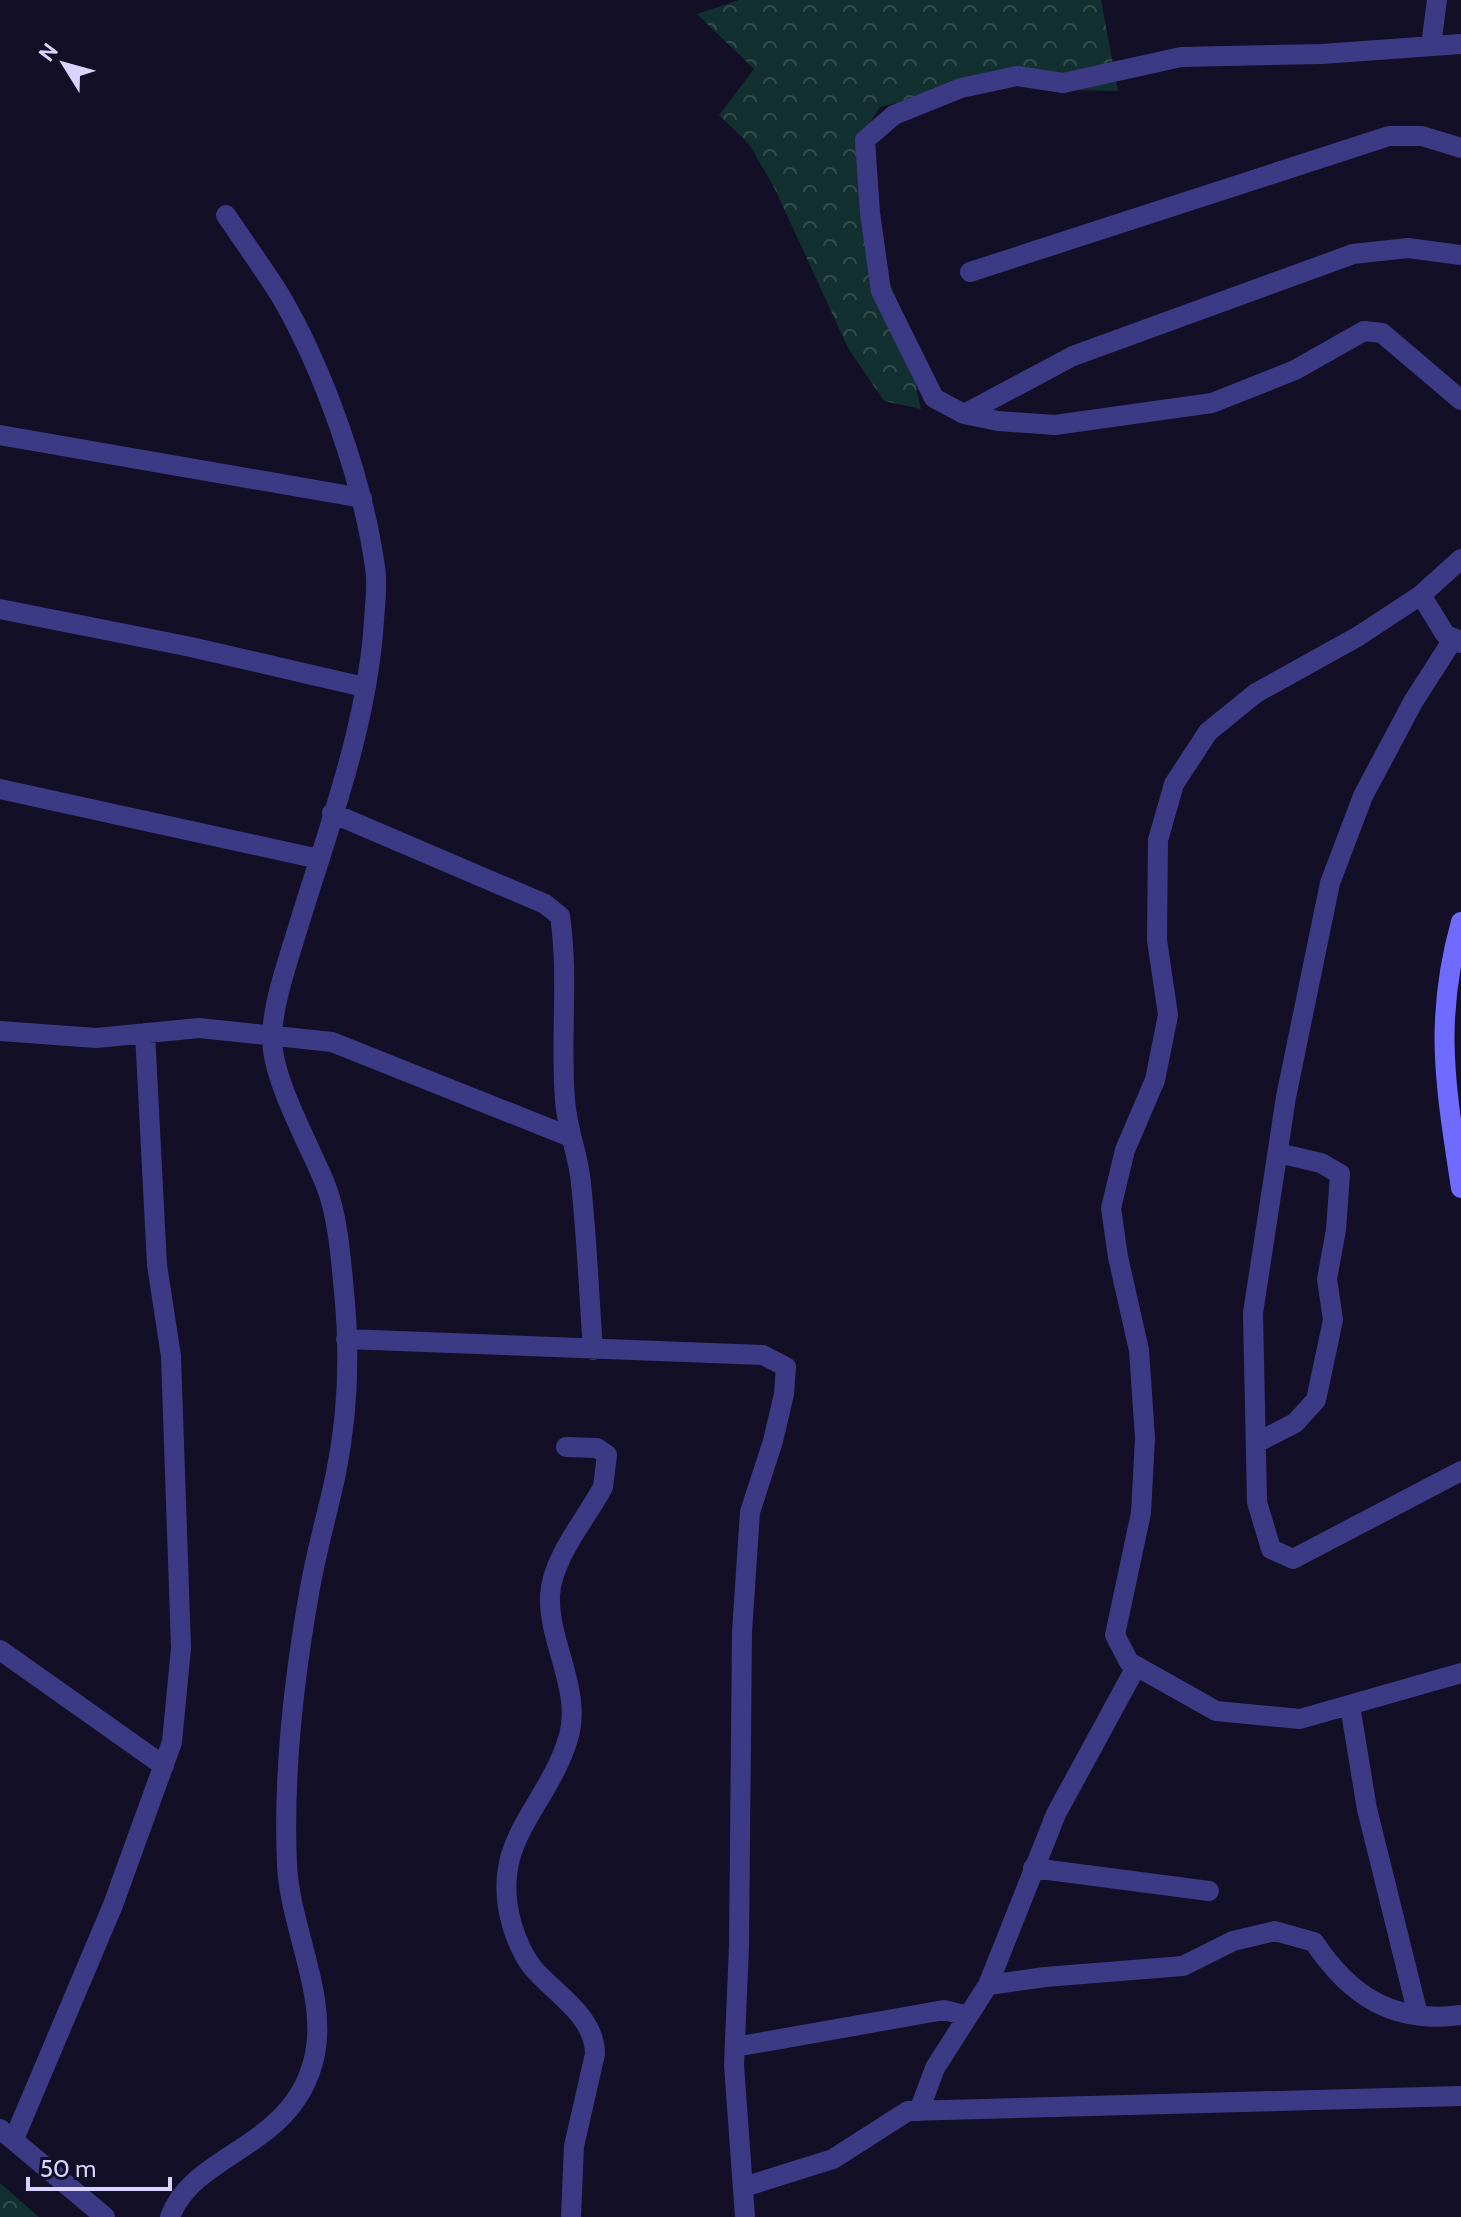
<svg xmlns="http://www.w3.org/2000/svg" width="1461" height="2217" viewBox="0 0 1461 2217" font-family="Cabin,sans-serif">
	<defs>
		<pattern id="forest-crowns" width="20" height="18" patternUnits="userSpaceOnUse" patternTransform="scale(2)"><rect width="20" height="18" fill="#12302f"/><path d="M2 6a3 3 0 1 1 6 0M12 15a3 3 0 1 1 6 0" fill="none" stroke="#344d4e"/></pattern>
	</defs>
	<rect width="100%" height="100%" fill="#130f26"/>
	<!-- forest -->
	<path fill="url(#forest-crowns)" d="M739 0H1101L1118 91 1063 90 1006 76 880 107 858 141 878 251 898 304 921 409 884 401 848 348 775 189 749 144 719 115 754 69 697 14Z
		M0 2183 39 2217H0Z"/>
	<g fill="none" stroke-linecap="round" stroke-linejoin="round">
		<!-- minor -->
		<path stroke="#3d3a85" stroke-width="20" d="M1461 44 1322 54 1181 57 1063 83 1017 76 961 88 894 115 865 140 870 213 881 291 934 398 964 414 998 421 1055 425 1212 403 1295 370 1364 331 1382 333 1461 400
			M1431 45 1437 0
			M970 272 1389 136H1422L1461 148
			M964 414 1073 356 1353 254 1408 248 1461 255
			M0 435 362 498
			M1461 559 1421 595 1357 637 1256 693 1208 732 1174 784 1158 840 1157 940 1168 1015 1155 1080 1125 1150 1111 1208 1118 1257 1139 1350 1145 1438 1141 1513 1115 1635 1129 1662 1216 1711 1300 1719 1461 1673
			M1421 595 1445 634 1461 643
			M0 609 191 647 364 687
			M1454 638 1413 702 1363 796 1330 883 1286 1097 1253 1313 1257 1502 1271 1549 1293 1559 1461 1471
			M0 789 319 859
			M332 813 545 904 560 916C569 977 560 1038 565 1100 567 1130 579 1156 581 1184 587 1239 589 1295 593 1350
			M0 1031 96 1038 199 1028 332 1042 568 1136
			M346 1339 763 1355 786 1367 784 1394 773 1441 750 1512 742 1632 739 1946 734 2065 745 2217
			M1256 1443 1295 1423 1316 1400 1333 1320 1327 1279 1336 1230 1340 1174 1321 1163 1278 1153
			M566 1447 597 1448 607 1455 603 1487C586 1519 552 1558 550 1595 548 1643 583 1691 568 1739 546 1810 488 1841 512 1925 516 1939 524 1957 533 1968 556 1995 595 2016 595 2054L574 2146 571 2217
			M0 1650 164 1766
			M1350 1706 1367 1809 1418 2015
			M1033 1868 1209 1891
			M988 1985 1045 1977 1183 1966 1233 1941 1275 1931 1314 1942C1350 1996 1393 2024 1461 2015
			M735 2047 944 2010 968 2016
			M919 2111 935 2068 988 1985 1056 1814 1136 1667
			M14 2139 113 1905 172 1742 181 1648 171 1356 157 1265 145 1033
			M744 2187 833 2159 908 2111 1461 2096
			M170 2217C194 2151 296 2149 315 2054 327 1994 290 1927 287 1865 283 1774 294 1677 310 1588 317 1549 328 1511 336 1473 348 1414 350 1352 344 1292 341 1259 338 1217 326 1186 310 1145 271 1079 272 1036 273 1001 290 955 300 921 330 824 368 722 374 620 375 603 378 584 375 567 363 481 324 370 280 295 263 268 244 242 226 215"/>
		<!-- tertiary -->
		<path stroke="#3d3a85" stroke-width="20" d="M0 2129 105 2217"/>
		<!-- secondary -->
		<path stroke="#6f6bff" stroke-width="20" d="M1461 922C1433 1022 1446 1088 1461 1188"/>
	</g>
	<!-- north arrow -->
	<g transform="translate(64 64) rotate(307)" stroke="#130f26" stroke-width="6" paint-order="stroke">
	<path d="M0-6L14 30L0 20L-14 30Z" fill="#d9d4ff"/>
	<text y="-12" font-size="22" font-weight="bold" text-anchor="middle" fill="#d9d4ff">N</text>
	</g>
	<!-- scale -->
	<path d="M28 2177v12h142v-12" fill="none" stroke="#d9d4ff" stroke-width="4"/>
	<text x="40" y="2177" font-size="24" fill="#d9d4ff" stroke="#130f26" stroke-width="6" paint-order="stroke">50 m</text>
</svg>
